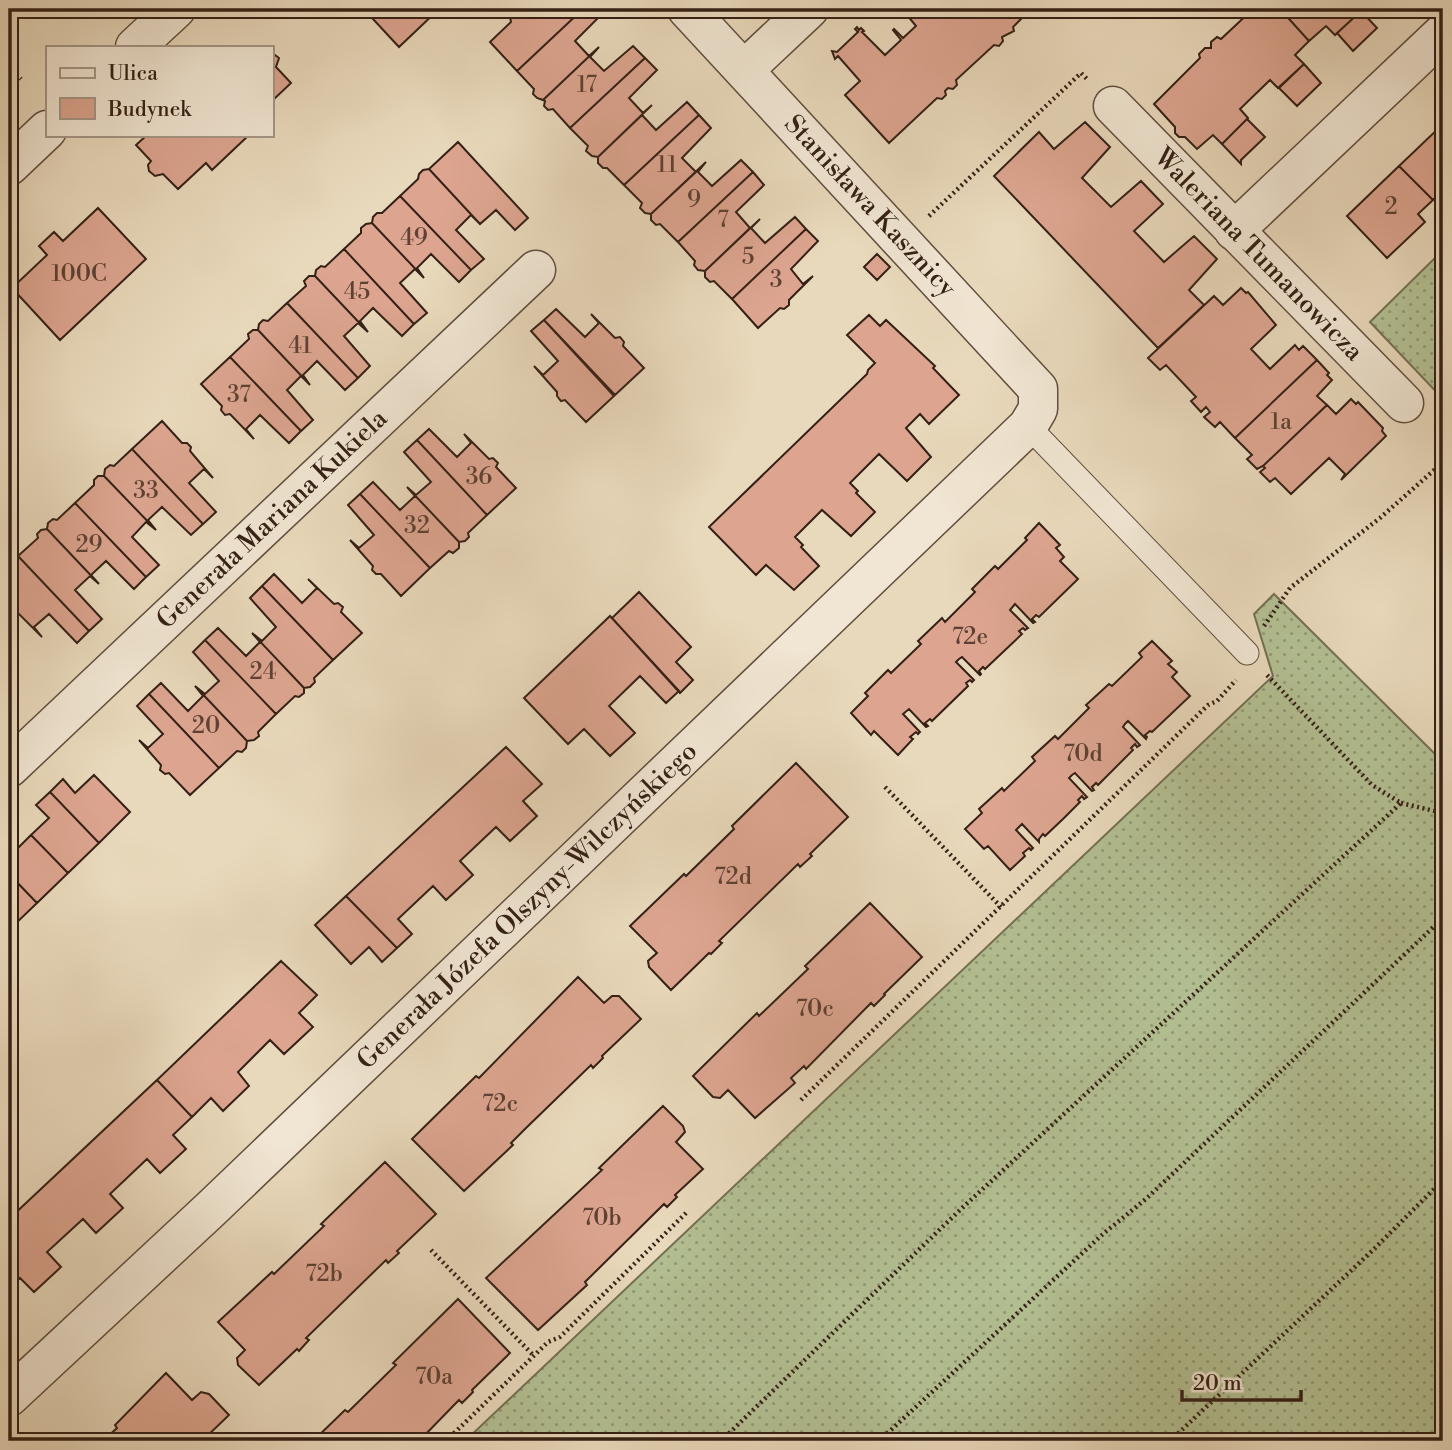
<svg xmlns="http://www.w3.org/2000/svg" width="1452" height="1450" viewBox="0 0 1452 1450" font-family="'Libre Bodoni',serif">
	<defs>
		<pattern id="grass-dots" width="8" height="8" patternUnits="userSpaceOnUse" patternTransform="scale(1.75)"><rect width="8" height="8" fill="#b3c093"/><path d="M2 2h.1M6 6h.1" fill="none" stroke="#929c77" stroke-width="1.8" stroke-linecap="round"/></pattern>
	</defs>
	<rect width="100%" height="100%" fill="#e9d9bc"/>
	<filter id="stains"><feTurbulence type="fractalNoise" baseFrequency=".00286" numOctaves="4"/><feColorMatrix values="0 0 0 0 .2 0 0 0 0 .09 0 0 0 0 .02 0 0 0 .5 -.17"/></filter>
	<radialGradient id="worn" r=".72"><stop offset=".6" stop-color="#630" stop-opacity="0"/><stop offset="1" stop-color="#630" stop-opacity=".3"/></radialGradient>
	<!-- grass -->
	<path fill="url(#grass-dots)" stroke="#747054" stroke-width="2" d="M1443 250V399L1370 322Z
		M1274 594 1443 762V1441H465L1273 676 1254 614Z"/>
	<!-- building -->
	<path fill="#dda590" stroke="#342015" stroke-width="2" d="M384 9H439L399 47 373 19Z
		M525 9H545L551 15 557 9H583L517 71 490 42 511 22 510 17 515 12 520 14Z
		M583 9H599L603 13 575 41 589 56 599 47 543 100 537 98 533 94 534 89 517 71Z
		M902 9H1031L1013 27 1014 31 1002 37 1003 41 999 46 994 45 956 80 957 85 953 89 948 88 945 91 946 95 942 99 937 98 889 143 845 95 860 81 838 56 835 59 832 51 837 52 858 32 855 29 857 27 859 30 861 28 864 31 862 32 885 55 901 40 893 30 894 29 903 38 916 26Z
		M1253 9H1280L1309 41 1295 55 1304 64 1278 88 1270 80 1240 109 1248 118 1222 144 1213 135 1197 149 1185 137H1179L1175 133V127L1154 104 1200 58 1199 54 1205 48H1211V42L1217 37 1221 39Z
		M1280 9H1360L1361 11 1335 35 1326 26 1309 41Z
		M1361 11 1377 28 1353 51 1337 33Z
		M633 46 645 58 570 128 553 109 548 110 544 106 545 101 543 100 599 47 590 57 604 71Z
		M271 52 279 58 276 67 291 83 271 102Z
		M645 58 657 70 629 98 643 113 652 105 598 157 592 156 586 151 588 146 570 128Z
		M1304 64 1321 83 1297 106 1279 88Z
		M687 102 699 115 624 185 607 168H603L598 163V157L642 115 656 130Z
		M699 115 711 128 682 158 696 172 651 214 645 213 640 208 642 203 624 185Z
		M1247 119 1265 137 1241 160V164L1222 144Z
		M1085 122 1110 147 1082 178 1111 207 1141 181 1163 204 1134 231 1164 262 1194 236 1217 259 1189 290 1204 305 1158 348 994 176 1039 132 1054 149Z
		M1443 124V190L1433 200 1399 166Z
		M147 135H249L212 170 206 163 178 189 163 174 155 176 149 171 148 165 151 161 136 145Z
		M458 142 528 218 515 230 496 210 480 224 429 169Z
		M741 160 753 172 678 242 660 224 656 225 651 220V214L706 162 698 172 712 186Z
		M1399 166 1433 200 1418 214 1425 222 1387 258 1347 216Z
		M429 169 480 224 471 215 456 230 484 259 471 270 400 196 418 179 419 174 423 170Z
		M753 172 764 185 736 212 750 228 705 271 698 270 694 265 695 261 678 242Z
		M400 196 471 270 459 282 431 254 417 268 424 278 372 223 373 217 377 213H382Z
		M98 208 146 259 60 340 12 288 47 255 39 246 54 232 63 241Z
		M795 217 806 229 732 299 714 281 710 282 705 277V271L760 219 751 228 765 243Z
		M372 223 424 278 415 269 400 283 427 313 414 324 344 249 361 233V228L366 224Z
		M806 229 818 241 791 269 803 284 813 276 789 300V305L784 309 780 308 758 328 732 299Z
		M344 249 414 324 402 336 373 308 360 321 368 332 315 276 316 270 321 266 325 267Z
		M877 254 890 267 877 280 864 267Z
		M309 276H315L368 332 358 323 344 336 370 366 358 378 287 303 306 286 304 281Z
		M1241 288 1246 293 1248 292 1276 325 1251 349 1270 369 1295 345 1299 350 1303 346 1317 360 1235 438 1220 422 1215 427 1204 417 1210 412 1206 407 1201 412 1191 401 1196 397 1166 365 1160 370 1148 358 1214 296 1223 305Z
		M287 303 358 378 345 390 317 361 303 375 310 385 258 330 259 324 263 320 268 321Z
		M556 309 585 337 599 323 591 314 615 338 620 337 624 342 623 346 644 368 615 395 544 320Z
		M869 315 880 326 886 320 935 366 933 368 959 395 929 424 920 414 906 428 931 457 907 481 879 454 850 483 858 491 856 493 875 512 851 536 822 510 795 537 803 545 801 547 819 566 794 590 766 565 756 575 709 527 867 374 868 370 875 363 847 335Z
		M544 320 614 396 586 422 565 400 561 401 557 396V392L534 366 543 375 558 361 531 331Z
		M253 330H258L310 385 301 376 287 390 313 420 301 431 230 357 249 339 248 334Z
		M230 357 301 431 289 443 260 415 246 429 254 439 230 414 225 415 221 410 222 406 201 384Z
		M1317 360 1329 373 1327 375 1332 380 1317 396 1327 405 1263 466 1257 469 1247 459 1252 455 1235 438Z
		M1351 399 1356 404 1358 402 1383 428 1382 431 1386 436 1341 480 1345 474 1329 458 1291 494 1275 478 1270 482 1260 472 1265 468 1263 466 1327 405 1336 414Z
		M162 421 182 443H187L191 447 190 451 213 478 204 469 189 483 216 512 203 524 132 449Z
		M429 429 457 457 471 443 464 434 489 459 493 458 498 463 496 467 516 488 487 515 417 440Z
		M417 440 487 515 468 533 469 537 465 541 459 542 407 487 416 495 431 482 404 452Z
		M132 449 203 524 191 535 162 507 148 520 156 530 104 476 105 469 110 465 114 466Z
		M98 476H104L156 530 146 522 132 537 159 565 146 577 75 503 94 485V480Z
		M373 482 400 510 415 496 407 487 459 542V548L453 553 449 551 430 568 360 494Z
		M360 494 430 568 401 596 381 574H376L372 570 373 566 350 540 359 548 374 535 348 505Z
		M75 503 146 577 134 589 106 561 91 575 99 584 47 529 48 523 53 519 57 520Z
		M1039 523 1060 545 1056 548 1064 557 1060 561 1078 579 1039 617 1036 615 1032 619 1035 622 1033 623 1015 604 1010 610 1028 628 1025 630 1023 628 1019 631 1022 634 985 669 983 667 979 671 981 674 980 675 962 657 959 659 956 662 974 680 972 682 970 680 966 683 968 686 932 721 930 719 925 723 928 726 926 727 909 709 903 714 920 732 918 734 916 732 910 737 913 739 898 755 874 731 871 735 851 713 868 696 865 693 888 670 891 673 921 644 918 641 942 618 945 622 975 592 972 589 995 566 998 569 1027 540 1025 538Z
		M47 529 99 584 90 576 75 590 102 619 89 631 18 556 38 538 37 534 41 530Z
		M18 556 89 631 77 643 49 614 34 627 42 637 17 612 12 613 9 609V565Z
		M274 574 302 603 317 588 308 579 334 604 338 603 343 607 341 612 362 633 333 660 262 586Z
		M262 586 333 660 314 678 315 682 310 687 304 688 252 633 262 641 276 627 250 598Z
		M639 592 691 647 676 662 693 680 680 693 612 618Z
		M610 616 679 691 666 703 640 676 609 706 635 733 610 756 584 729 568 744 524 698Z
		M218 628 246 656 260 642 252 633 304 688V693L299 697 295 696 276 714 205 640Z
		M205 640 276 714 258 732 259 736 254 740 247 741 195 686 205 694 219 681 193 652Z
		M1152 641 1172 661 1168 664 1177 672 1172 677 1190 696 1152 732 1150 731 1145 735 1147 737 1146 739 1128 721 1125 724 1123 727 1140 745 1137 747 1135 744 1131 748 1133 750 1098 785 1096 783 1092 787 1094 790 1092 791 1075 773 1072 775 1069 778 1087 797 1084 799 1082 796 1078 800 1080 802 1063 819 1045 836 1043 834 1039 839V842L1022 824 1016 830 1033 848 1031 850 1029 848 1023 853 1025 856 1010 870 988 846 984 849 965 829 982 813 979 809 1002 788 1004 791 1035 761 1032 757 1055 736 1058 739 1089 708 1086 705 1097 695 1109 684 1112 686 1142 657 1139 653Z
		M161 683 188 711 203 696 195 686 247 741 246 748 242 752 237 751 219 768 149 694Z
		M149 694 219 768 190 795 169 773 165 774 160 770 161 765 139 740 148 748 163 734 137 706Z
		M506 747 542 784 523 801 537 816 510 841 496 827 460 861 473 875 446 900 433 886 398 919 412 934 397 948 346 896Z
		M796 763 848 817 810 854 812 856 800 867 798 864 719 941 722 943 711 954 709 953 671 990 649 967 648 961 657 953 630 926 684 874 686 876 734 829 732 826Z
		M94 775 130 812 99 843 50 792 63 779 75 793Z
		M50 792 99 843 68 873 31 835 49 818 36 805Z
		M31 835 68 873 37 903 9 874V848L14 852Z
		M9 874 37 903 9 930Z
		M346 896 397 948 382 962 369 947 351 964 315 925Z
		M870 903 922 957 884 994 885 995 874 1006 871 1003 806 1069 804 1066 791 1078 795 1083 755 1118 728 1090 720 1098 713 1097 693 1076 757 1013 759 1016 808 969 805 966Z
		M281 961 317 995 299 1013 313 1027 284 1054 270 1040 238 1072 249 1086 223 1111 211 1098 192 1117 157 1080Z
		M578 977 604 1003 612 996H619L641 1019 602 1056 603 1058 593 1068 591 1065 525 1129 511 1143 513 1145 464 1191 412 1139 476 1076 479 1078Z
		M157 1080 192 1117 173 1135 186 1149 160 1173 147 1159 110 1194 123 1208 96 1233 83 1219 47 1252 61 1267 34 1292 20 1278 9 1288V1219Z
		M663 1106 683 1126 685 1132 676 1142 703 1169 675 1195 677 1197 667 1207 664 1204 585 1282 587 1285 538 1330 486 1278 602 1170 599 1168Z
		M385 1162 436 1214 397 1251 399 1253 388 1263 386 1260 306 1338 309 1340 299 1351 297 1349 259 1385 238 1365 237 1358 245 1350 218 1322 272 1272 274 1274 324 1226 321 1224Z
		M458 1299 510 1353 472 1390 473 1392 462 1403 459 1400 419 1441H313L345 1410 348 1412 396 1365 393 1363Z
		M166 1373 192 1400 201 1392 209 1394 229 1415 202 1441H103L117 1428 115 1425Z"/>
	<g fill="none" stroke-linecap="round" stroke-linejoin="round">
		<defs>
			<path id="service" d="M1028 426 1247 653"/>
			<g id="minor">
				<path d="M135 47 176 9"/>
				<path d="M744 70 809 9"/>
				<path id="s1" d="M1113 106 1404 403"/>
				<path d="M9 166 47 130"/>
				<path d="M1234 231 1443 33"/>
				<path id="s2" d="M9 768 536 270"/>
				<path id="s3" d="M9 1397 212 1208 1028 426 1038 409V389L687 9"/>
			</g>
		</defs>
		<!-- service casing -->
		<use href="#service" stroke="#614e3f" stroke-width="25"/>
		<!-- minor casing -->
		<use href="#minor" stroke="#614e3f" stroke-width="41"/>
		<!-- path -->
		<path stroke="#342015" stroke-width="4.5" stroke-dasharray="2 3.5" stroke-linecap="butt" d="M9 66 21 79
			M929 216 1081 73 1088 80
			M1264 626 1290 588 1380 518 1441 464
			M885 787 1001 907
			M1401 803 1443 813
			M801 1100 1208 705 1217 701 1236 680
			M431 1250 534 1356
			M446 1441 548 1342 560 1337 686 1213
			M721 1441 961 1209 1401 803 1372 785 1266 674
			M879 1441 1103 1234 1147 1198 1443 918
			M1170 1441 1373 1250 1443 1180"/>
		<!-- service -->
		<use href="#service" stroke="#f1e6d3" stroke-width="23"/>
		<!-- minor -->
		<use href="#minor" stroke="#f1e6d3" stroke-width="38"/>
	</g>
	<g text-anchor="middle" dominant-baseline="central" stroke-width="7" stroke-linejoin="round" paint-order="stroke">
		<!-- number labels -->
		<g font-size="23" fill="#5e4134">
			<text x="587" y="85">17</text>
			<text x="667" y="165">11</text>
			<text x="694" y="200">9</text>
			<text x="1391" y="207">2</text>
			<text x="723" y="220">7</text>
			<text x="414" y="238">49</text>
			<text x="748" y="257">5</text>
			<text x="79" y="274">100C</text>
			<text x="776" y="280">3</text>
			<text x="357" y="292">45</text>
			<text x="300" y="346">41</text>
			<text x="239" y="395">37</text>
			<text x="1281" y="422">1a</text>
			<text x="479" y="477">36</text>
			<text x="146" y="491">33</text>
			<text x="417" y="526">32</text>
			<text x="89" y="545">29</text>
			<text x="970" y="637">72e</text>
			<text x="263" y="672">24</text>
			<text x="206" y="726">20</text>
			<text x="1083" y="754">70d</text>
			<text x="733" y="877">72d</text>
			<text x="815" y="1009">70c</text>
			<text x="500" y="1104">72c</text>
			<text x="602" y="1218">70b</text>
			<text x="324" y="1274">72b</text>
			<text x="434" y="1377">70a</text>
		</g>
		<!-- street labels -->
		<g font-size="26" fill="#342015" stroke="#f1e6d3">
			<text transform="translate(870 206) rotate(47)">Stanisława Kasznicy</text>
			<text stroke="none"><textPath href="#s1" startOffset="208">Waleriana Tumanowicza</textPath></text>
			<text stroke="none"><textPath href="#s2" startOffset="362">Generała Mariana Kukiela</textPath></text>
			<text stroke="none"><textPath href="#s3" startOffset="714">Generała Józefa Olszyny-Wilczyńskiego</textPath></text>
		</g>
	</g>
	<!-- margin -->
	<rect width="1452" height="1450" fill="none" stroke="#e9d9bc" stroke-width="35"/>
	<rect x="10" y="10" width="1431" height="1429" fill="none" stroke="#342015" stroke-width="3.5"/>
	<rect x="18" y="18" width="1417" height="1415" fill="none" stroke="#342015" stroke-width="2"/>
	<!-- legend -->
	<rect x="46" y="46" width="228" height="91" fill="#f1e6d3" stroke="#a59787" stroke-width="2"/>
	<rect x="60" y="68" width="35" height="10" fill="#f1e6d3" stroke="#a59787" stroke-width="2"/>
	<text x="108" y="80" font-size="21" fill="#342015">Ulica</text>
	<rect x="60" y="98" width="35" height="21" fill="#dda590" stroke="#a59787" stroke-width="2"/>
	<text x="108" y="116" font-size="21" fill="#342015">Budynek</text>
	<!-- scale -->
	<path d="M1182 1390v10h119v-10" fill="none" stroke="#342015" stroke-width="3.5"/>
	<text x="1193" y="1390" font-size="21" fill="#342015" stroke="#f1e6d3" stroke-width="5" paint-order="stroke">20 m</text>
	<rect width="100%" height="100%" filter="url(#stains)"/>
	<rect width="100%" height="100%" fill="url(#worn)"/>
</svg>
